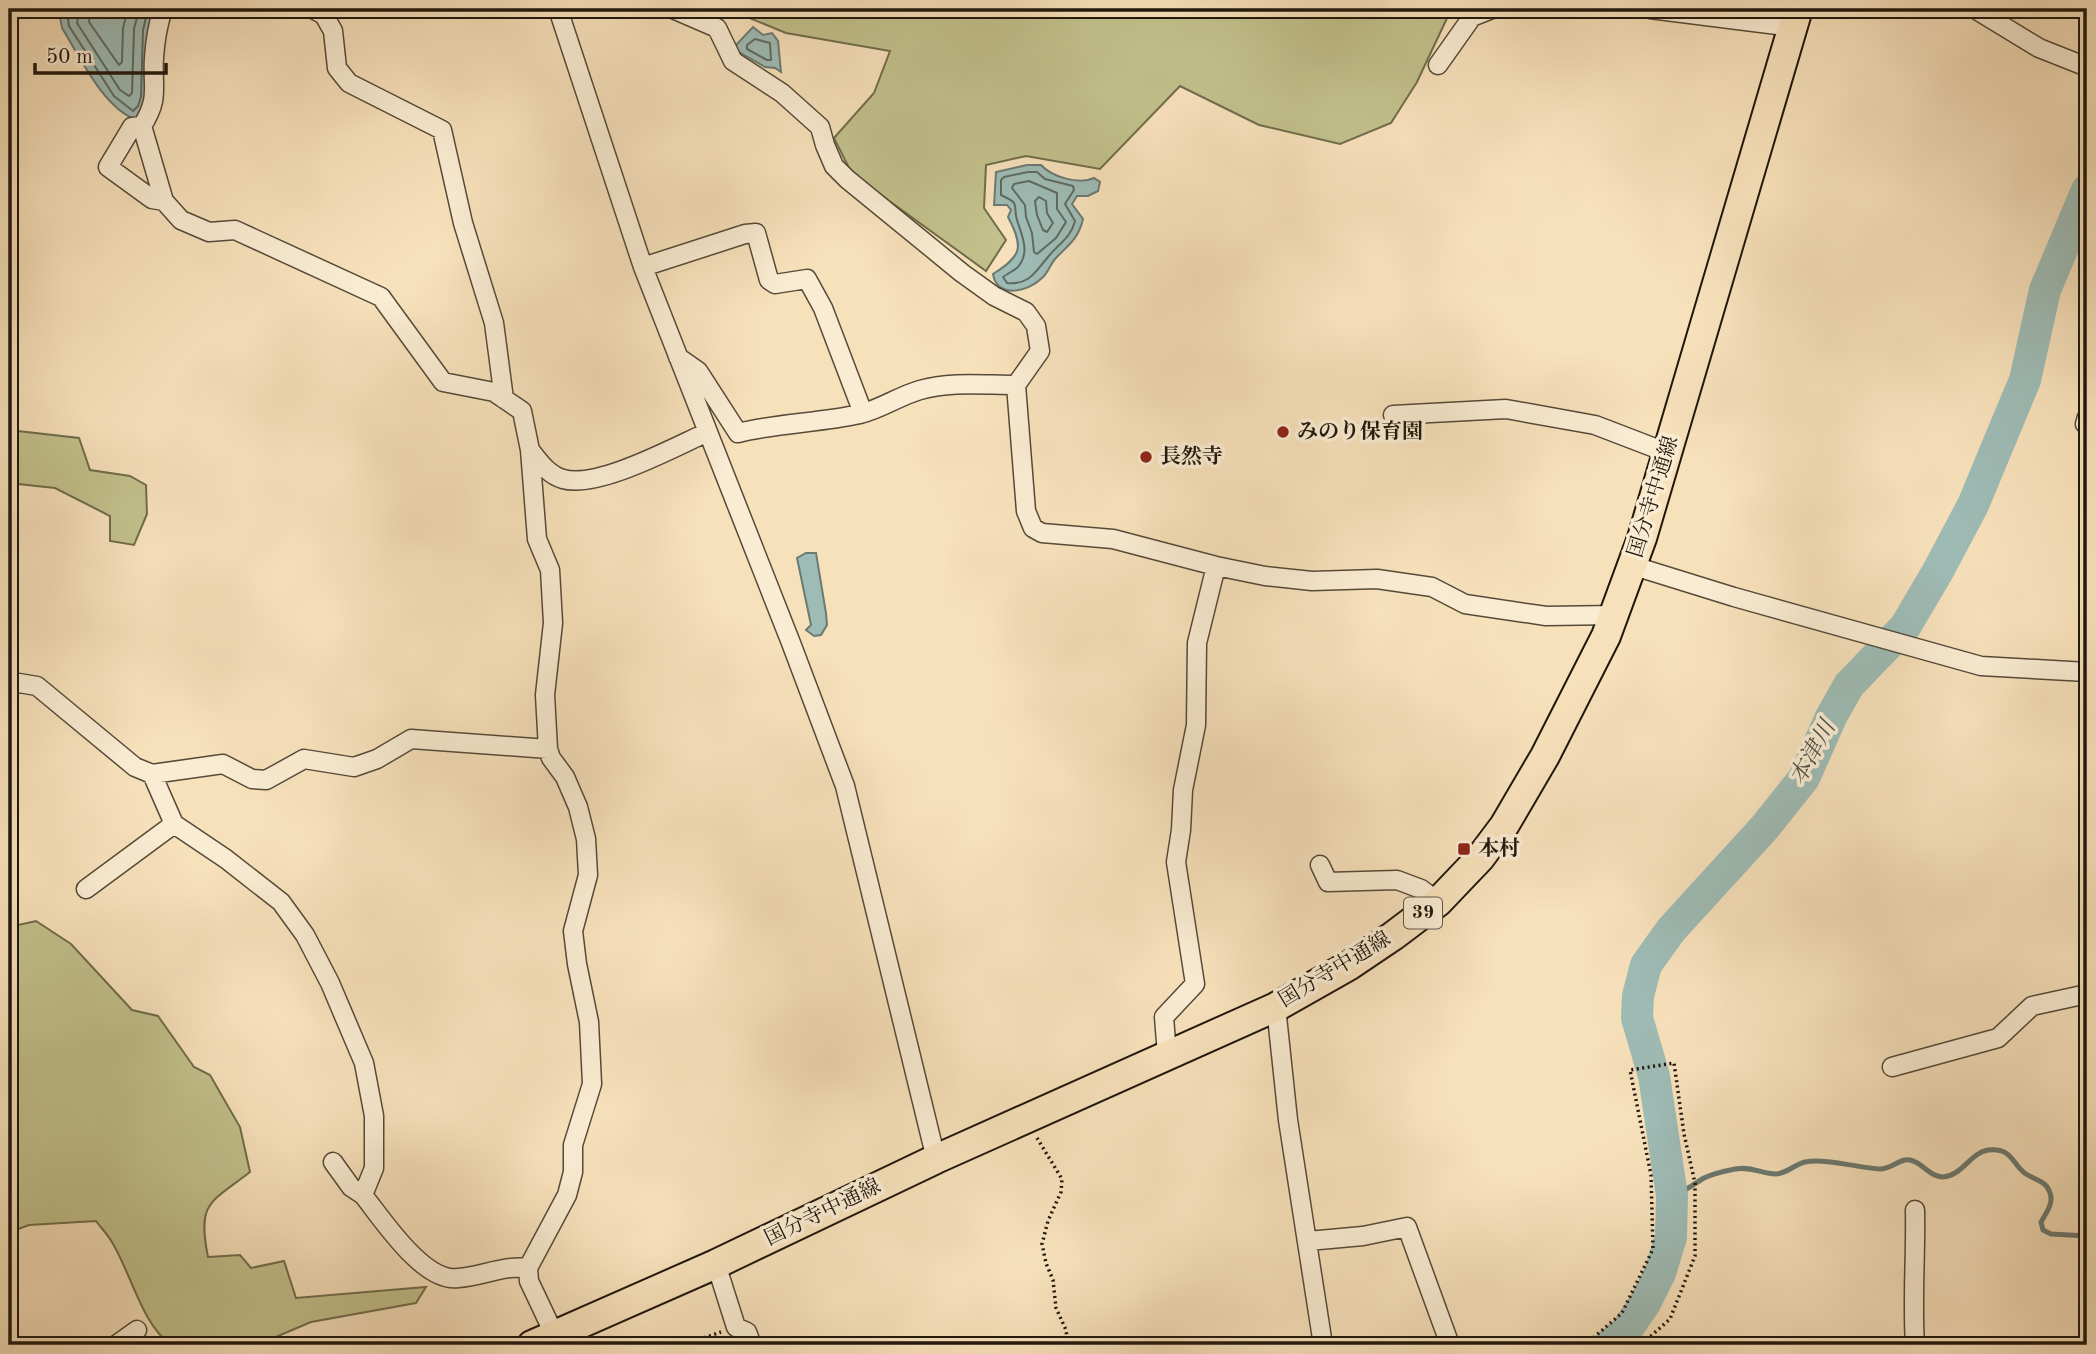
<svg xmlns="http://www.w3.org/2000/svg" width="2096" height="1354" viewBox="0 0 2096 1354" font-family="'Old Standard TT','Noto Serif JP',serif">
	<rect width="100%" height="100%" fill="#f7e1bb"/>
	<filter id="stains"><feTurbulence type="fractalNoise" baseFrequency=".00286" numOctaves="4"/><feColorMatrix values="0 0 0 0 .2 0 0 0 0 .09 0 0 0 0 .02 0 0 0 .5 -.17"/></filter>
	<radialGradient id="worn" r=".72"><stop offset=".6" stop-color="#630" stop-opacity="0"/><stop offset="1" stop-color="#630" stop-opacity=".3"/></radialGradient>
	<!-- green -->
	<path fill="#c2c18c" stroke="#706c4c" stroke-width="2" d="M738 9H1461L1448 16 1417 82 1391 123 1340 144 1259 125 1180 86 1100 169 1026 156 986 165 984 208 1006 240 986 271 852 174 834 138 874 93 890 51 786 33 737 13Z
		M9 430 79 438 90 470 130 476 146 485 147 514 134 545 110 541V516L55 488 9 483Z
		M36 921 71 944 132 1010 158 1016 194 1067 210 1075 240 1127 250 1172C210 1203 197 1202 208 1257L240 1255 251 1268 284 1261 296 1298 426 1287 416 1303 311 1322 257 1345H171C142 1324 131 1274 113 1244 109 1236 102 1229 96 1221L29 1225 13 1231 9 1245V927Z"/>
	<!-- water -->
	<path fill="#9ebcb6" stroke="#6b7a72" stroke-width="2" d="M66 9 154 11 148 98 137 120C104 109 80 57 62 28L60 17Z
		M753 27 763 35 772 33 778 41 781 72 775 68 765 67 737 51 736 45Z
		M1027 165H1041C1052 177 1079 185 1094 178L1100 182 1098 191 1088 196H1077L1072 204 1083 219C1078 240 1068 245 1055 259 1050 265 1048 273 1042 278 1028 292 997 299 993 274 1022 256 1024 247 1008 217L1011 210 1007 205H994L996 172Z
		M806 553H816L826 613 827 625 821 635 814 636 806 630 811 625 797 558Z"/>
	<g fill="none" stroke-linecap="round" stroke-linejoin="round">
		<!-- shore -->
		<path stroke="#5e6a61" stroke-width="2" d="M71 9 68 19 69 26 114 96 133 111 138 106 141 97 143 30 148 9
			M80 9 77 23 120 90 129 96 132 93 134 29 139 9
			M90 9 89 22 119 65 122 62 123 28 128 9
			M755 39 770 43 771 60H767L747 49V45Z
			M1028 172H1037L1045 179 1073 186 1074 190 1065 204 1075 221C1071 238 1058 244 1048 257 1035 272 1030 285 1007 283L1003 277C1007 274 1013 271 1017 268 1031 253 1022 236 1017 220 1012 203 1022 205 1001 195V180L1004 177Z
			M1029 181 1057 193V209L1066 222 1056 238 1037 254 1034 252 1032 233 1026 217 1025 205 1012 188 1014 184Z
			M1039 197 1046 201 1047 213 1053 223 1047 232 1043 230 1037 215 1035 201Z"/>
		<!-- stream -->
		<path stroke="#6b7a72" stroke-width="5" d="M1672 1196C1685 1192 1692 1185 1704 1178 1712 1174 1725 1171 1735 1169 1753 1166 1761 1174 1776 1174 1788 1173 1795 1164 1805 1162 1826 1158 1859 1168 1880 1169 1890 1169 1896 1162 1905 1160 1920 1158 1928 1177 1943 1177 1962 1176 1970 1153 1988 1150 2013 1147 2012 1165 2026 1174 2035 1180 2047 1181 2050 1193 2054 1203 2046 1213 2041 1222L2043 1230 2051 1234 2087 1236"/>
		<!-- river -->
		<path stroke="#9ebcb6" stroke-width="32" d="M1609 1345 1626 1331 1645 1303 1660 1273 1671 1237 1672 1196 1654 1076 1637 1018 1638 996 1646 965 1671 930 1765 827 1804 778 1831 717 1849 685 1905 627 1938 571 1973 505 2025 380 2045 290 2087 190"/>
		<defs>
			<path id="street" d="M313 9 324 15 333 31 337 68 349 83 442 130 463 223 494 323 504 399
				M558 9 643 267 791 643 845 786 936 1159
				M673 9 717 28 733 61 782 93 820 127 825 145 834 166 847 179 962 273 994 296 1026 312 1036 326 1040 351 1016 385
				M1650 9 1793 27
				M1975 9 2039 48 2087 67
				M1438 65 1472 17 1492 9
				M142 126C160 98 152 88 154 58 155 42 158 24 163 9
				M164 201 142 126 132 127 108 167 152 199 164 201 181 220 209 232 235 230 381 297 443 382 494 392 522 411 530 450 537 539 550 570 553 623 545 695 548 749
				M643 267 745 234 756 233 769 280 775 284 807 279 823 308 863 413
				M678 357 698 371 738 433C778 423 819 423 860 414 881 409 899 396 920 390 951 381 984 385 1016 385L1026 511 1033 528 1042 533 1113 539 1216 566 1265 576 1312 581 1377 579 1432 587 1465 604 1546 616 1615 615
				M1393 415 1506 409 1595 425 1668 453
				M2087 417 2085 424 2087 425
				M530 450C539 461 548 475 563 479 598 489 674 447 708 432
				M1634 566 1734 597 1981 666 2087 672
				M9 686 19 683 37 686 135 767 152 774 223 764 252 779 266 780 304 759 354 767 377 759 411 739 548 749 551 758 565 777 578 807 586 839 588 875 573 931 577 964 589 1022 592 1084 573 1145V1172L567 1195 528 1268 529 1281 555 1336
				M152 774 174 824 226 859 281 902 305 935 330 983 364 1063 374 1116V1168L363 1195 351 1187 333 1162
				M1320 865 1328 882 1397 880 1421 889 1438 902
				M86 889 174 824
				M1276 1007 1288 1120 1323 1345
				M1167 1055 1164 1017 1195 984 1176 862 1181 830 1183 790 1196 725 1197 643 1216 566
				M1892 1067 1998 1038 2032 1006 2087 994
				M363 1195C383 1220 424 1283 458 1278 483 1276 504 1265 528 1268
				M1308 1241 1363 1236 1407 1227 1450 1345
				M716 1264 736 1327 747 1332 752 1345
				M116 1345 137 1330
				M1915 1345C1912 1300 1916 1255 1915 1210"/>
			<path id="primary" d="M532 1345 716 1264 936 1159 1276 1007 1350 965 1393 936 1438 902 1480 858 1504 826 1545 756 1606 636 1642 538 1798 9"/>
		</defs>
		<!-- street casing -->
		<use href="#street" stroke="#554a38" stroke-width="21"/>
		<!-- primary casing -->
		<use href="#primary" stroke="#1f170c" stroke-width="32"/>
		<!-- path -->
		<path stroke="#1f170c" stroke-width="3.5" stroke-dasharray="2 3.5" stroke-linecap="butt" d="M1037 1138 1062 1179 1061 1192 1048 1221 1042 1244 1046 1263 1053 1280 1056 1308 1066 1330 1068 1345
			M683 1345 721 1332
			M1585 1345 1622 1313 1653 1249 1651 1175 1630 1070 1674 1063 1684 1134 1695 1183V1256L1670 1319 1641 1345"/>
		<!-- street -->
		<use href="#street" stroke="#faecd3" stroke-width="18"/>
		<!-- primary -->
		<use href="#primary" stroke="#f7e1bb" stroke-width="28"/>
	</g>
	<!-- markers -->
	<g fill="#8f2418" stroke="#faecd3" stroke-width="2.5">
		<circle cx="1283" cy="432" r="7"/>
		<circle cx="1146" cy="457" r="7"/>
		<rect x="1457" y="842" width="14" height="14" rx="3.5"/>
	</g>
	<g text-anchor="middle" dominant-baseline="central" stroke-width="7" stroke-linejoin="round" paint-order="stroke">
		<!-- shield labels -->
		<rect fill="#faecd3" stroke="#615748" stroke-width="2" x="1404" y="897.5" width="38" height="31" rx="5"/>
		<g font-size="19" font-weight="bold" fill="#1f170c">
			<text x="1423" y="913">39</text>
		</g>
		<!-- poi labels -->
		<g font-size="21" font-weight="bold" fill="#1f170c" stroke="#faecd3" text-anchor="start">
			<text x="1297" y="432">みのり保育園</text>
			<text x="1160" y="457">長然寺</text>
			<text x="1478" y="849">本村</text>
		</g>
		<!-- street labels -->
		<g font-size="21" fill="#1f170c" stroke="#faecd3">
			<text transform="translate(1654 497) rotate(-73)">国分寺中通線</text>
			<text transform="translate(1335 970) rotate(-31)">国分寺中通線</text>
			<text transform="translate(823 1213) rotate(-26)">国分寺中通線</text>
		</g>
		<!-- water labels -->
		<g font-size="23" font-style="italic" fill="#4b5148" stroke="#faecd3">
			<text transform="translate(1813 753) rotate(-61)">本津川</text>
		</g>
	</g>
	<!-- margin -->
	<rect width="2096" height="1354" fill="none" stroke="#f7e1bb" stroke-width="35"/>
	<rect x="10" y="10" width="2075" height="1333" fill="none" stroke="#1f170c" stroke-width="3.5"/>
	<rect x="18" y="18" width="2061" height="1319" fill="none" stroke="#1f170c" stroke-width="2"/>
	<!-- scale -->
	<path d="M35 63v10h131v-10" fill="none" stroke="#1f170c" stroke-width="3.5"/>
	<text x="46" y="63" font-size="21" fill="#1f170c" stroke="#faecd3" stroke-width="5" paint-order="stroke">50 m</text>
	<rect width="100%" height="100%" filter="url(#stains)"/>
	<rect width="100%" height="100%" fill="url(#worn)"/>
</svg>
